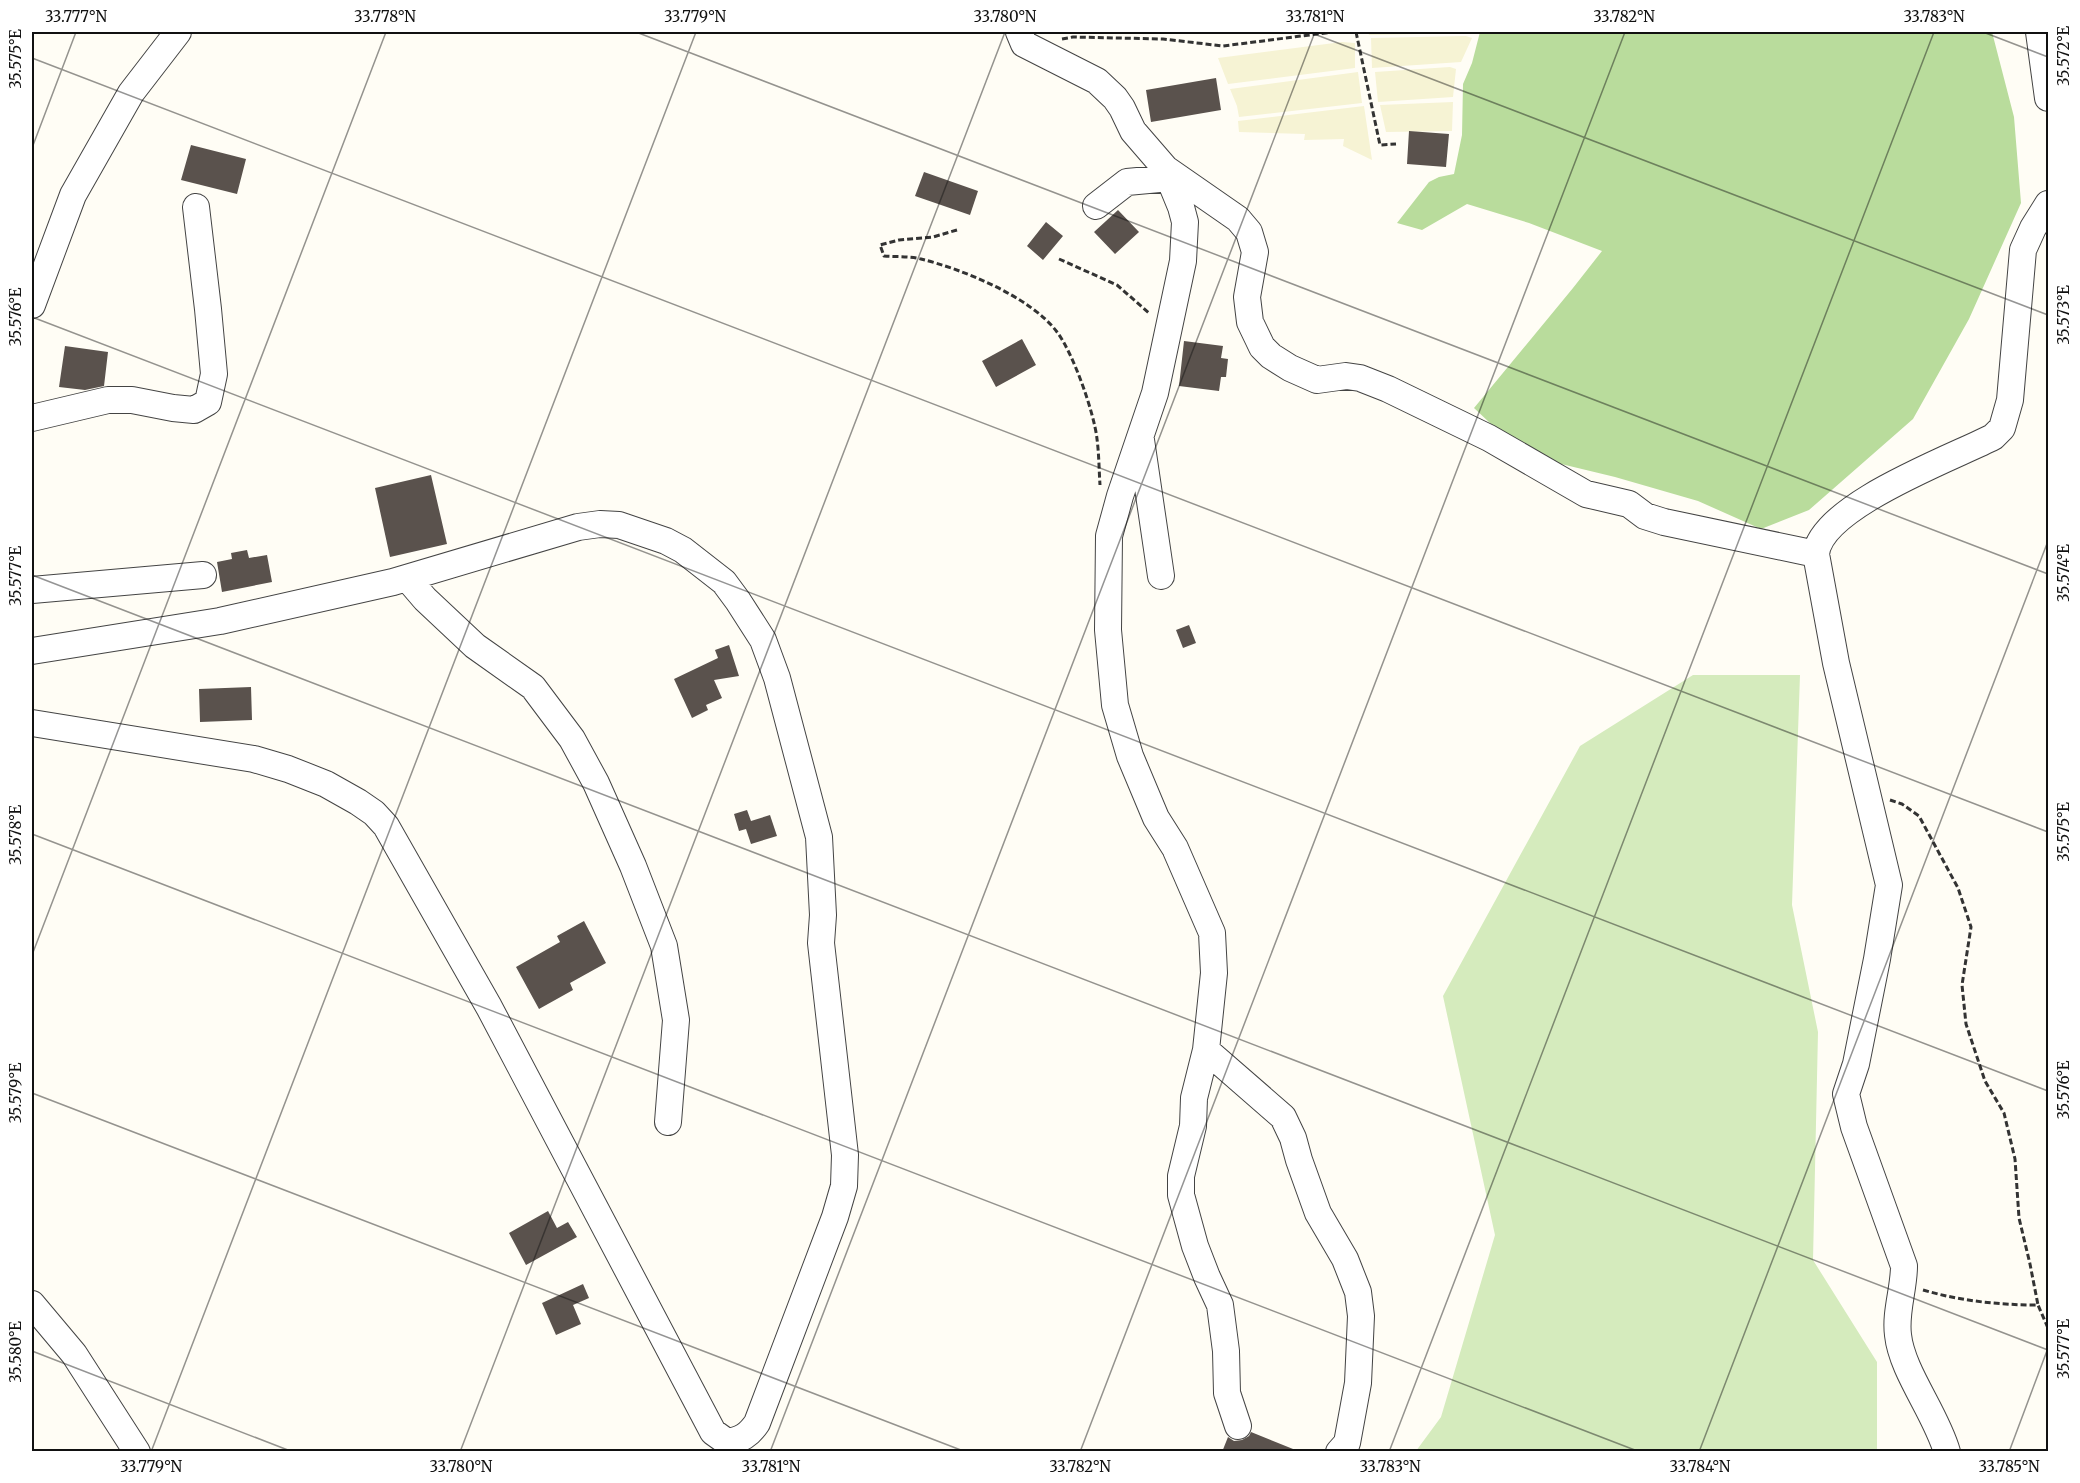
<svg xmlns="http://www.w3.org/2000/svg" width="2080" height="1483" viewBox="0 0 2080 1483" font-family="Merriweather,serif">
	<rect width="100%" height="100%" fill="#fffdf5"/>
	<!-- farmland -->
	<path fill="#f6f3d4" d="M1368 32H1473V33L1369 35Z
		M1466 36 1472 38 1461 62 1372 68 1371 38Z
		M1342 42 1355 43V68L1228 84 1218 58Z
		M1450 67 1456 69 1453 97 1378 102 1375 72Z
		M1358 72 1362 103 1239 117 1237 106 1230 89Z
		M1453 102 1452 131 1386 132 1380 105Z
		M1364 106 1372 160 1343 146 1344 139 1304 140 1305 134 1239 132 1238 121Z"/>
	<!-- green -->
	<path fill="#d5ebbd" d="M1693 675H1800L1792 905 1818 1032 1813 1260 1877 1362V1451H1416L1441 1417 1495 1235 1443 996 1580 746Z"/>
	<!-- forest -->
	<path fill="#b9dc9c" d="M1480 32H1992L2014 117 2021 203 1969 319 1913 419 1809 510 1761 529 1698 501 1615 477 1524 455 1474 408 1573 288 1602 251 1529 223 1467 204 1422 230 1397 223 1429 182 1439 177 1454 174 1462 135 1463 84 1472 63Z"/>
	<!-- building -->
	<path fill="#5a524d" d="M1216 78 1221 110 1151 122 1146 90Z
		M1409 131 1449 134 1446 167 1407 164Z
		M191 145 246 159 237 194 181 180Z
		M924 172 978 191 970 215 915 196Z
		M1118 210 1139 232 1115 254 1094 232Z
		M1046 222 1063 236 1043 260 1027 246Z
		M1022 339 1036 365 996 387 982 361Z
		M1184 341 1223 346 1221 358 1228 359 1226 377H1221L1219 391 1179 386Z
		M65 346 108 352 104 386 85 390 59 387Z
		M431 475 447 544 390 557 375 488Z
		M247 550 249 558 267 555 272 582 222 592 217 562 232 559 231 553Z
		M1189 625 1196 643 1183 648 1176 630Z
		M729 645 739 676 714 680 722 698 706 705 708 710 692 718 674 679 718 658 715 650Z
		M251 687 252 720 200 722 199 689Z
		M747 810 751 821 770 815 777 836 751 844 746 829 739 831 734 814Z
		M584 921 606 963 570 983 573 990 539 1009 516 967 560 942 557 936Z
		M548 1211 557 1228 568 1222 577 1237 526 1265 509 1233Z
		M583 1284 589 1298 573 1305 581 1324 556 1335 542 1303Z
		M1251 1432 1298 1451V1452H1222L1228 1437 1234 1441 1242 1440 1249 1436Z"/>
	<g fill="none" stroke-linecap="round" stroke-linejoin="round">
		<defs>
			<path id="minor" d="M1019 32 1024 44 1097 81 1115 98 1122 108 1133 131 1165 168 1181 207 1185 222 1183 261 1155 393 1120 496 1109 536 1108 630 1115 705 1130 756 1156 818 1175 848 1212 933 1214 973 1206 1050 1283 1117 1293 1138 1299 1160 1318 1213 1345 1259 1358 1292 1361 1316 1358 1383 1347 1443 1339 1452
				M2039 32 2048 98
				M1166 169 1238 219 1249 232 1255 252 1247 297 1250 322 1262 347 1271 356 1290 368 1317 380 1346 376 1360 378 1388 389 1489 438 1586 494 1629 504 1645 516 1664 522 1816 554
				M1096 206 1127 182 1170 178
				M32 305 73 195 131 93 178 32
				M32 418 108 400H132L173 408 194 410 208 402 214 374 208 309 196 207
				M1141 440 1161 576
				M407 578 425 599 475 646 533 687 572 739 596 783 633 866 664 946 676 1020 668 1122
				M32 590 203 575
				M32 651 220 621 393 582 578 527 600 524 619 525 666 541 683 550 724 582 738 601 763 640 777 678 819 837 823 915 821 943 845 1155 844 1186 835 1217 757 1423C749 1435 741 1440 727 1442L713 1432 489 1007 386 826 374 813 358 802 326 784 288 769 254 759 32 723
				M1206 1050 1194 1098 1193 1126 1181 1176V1195L1195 1246 1207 1277 1220 1305 1226 1351 1227 1393 1238 1426
				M32 1304 74 1354 137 1452
				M1947 1452C1936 1413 1902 1372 1898 1335 1895 1312 1904 1289 1904 1266L1854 1127 1846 1094 1856 1064 1877 959 1889 885 1836 663 1816 554C1821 506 1952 458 1993 437L2002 428 2010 400 2023 250 2033 228 2048 204"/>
		</defs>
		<!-- minor casing -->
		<use href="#minor" stroke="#444" stroke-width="28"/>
		<!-- path -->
		<path stroke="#333" stroke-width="3" stroke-dasharray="6 3" stroke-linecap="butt" d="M1356 32 1380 145 1396 144
			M1062 39 1073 37 1163 39 1223 46 1333 32
			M957 230 933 237 899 240 880 245 884 256C896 257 909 256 921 259 962 269 1031 297 1057 332 1073 353 1094 412 1097 439 1099 454 1099 470 1100 485
			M1059 259 1117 285 1149 313
			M1890 800 1902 804 1919 816 1958 888 1971 927 1962 985 1966 1024 1985 1081 2004 1113 2015 1159 2019 1218 2030 1264 2038 1305
			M1923 1290C1961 1301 1998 1305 2038 1305L2048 1328"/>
		<!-- minor -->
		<use href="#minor" stroke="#fff" stroke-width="26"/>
	</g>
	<!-- ticks -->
	<path fill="none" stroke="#111" stroke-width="1.5" stroke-opacity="0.45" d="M636 32 2048 574M1309 32 2048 315M1983 32 2048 57M32 58 2048 832M32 148 76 32M32 317 2048 1091M32 575 2048 1350M32 834 1640 1452M32 955 386 32M32 1093 966 1452M32 1351 293 1452M151 1452 696 32M460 1452 1005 32M770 1452 1315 32M1080 1452 1625 32M1389 1452 1934 32M1699 1452 2048 541M2009 1452 2048 1348"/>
	<!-- border -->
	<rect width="2080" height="1483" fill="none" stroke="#ffffff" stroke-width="66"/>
	<rect x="33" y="33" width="2014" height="1417" fill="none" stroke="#111" stroke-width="2"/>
	<g font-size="15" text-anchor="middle" fill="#111">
		<text x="76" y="22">33.777°N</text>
		<text x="385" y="22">33.778°N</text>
		<text x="695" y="22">33.779°N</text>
		<text x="1005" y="22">33.780°N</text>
		<text x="1315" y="22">33.781°N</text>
		<text x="1624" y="22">33.782°N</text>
		<text x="1934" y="22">33.783°N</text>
		<text transform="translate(2064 56) rotate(-90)" y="5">35.572°E</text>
		<text transform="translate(16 59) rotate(-90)" y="5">35.575°E</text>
		<text transform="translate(2064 315) rotate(-90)" y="5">35.573°E</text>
		<text transform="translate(16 317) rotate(-90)" y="5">35.576°E</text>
		<text transform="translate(2064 573) rotate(-90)" y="5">35.574°E</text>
		<text transform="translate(16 576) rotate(-90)" y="5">35.577°E</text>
		<text transform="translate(2064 832) rotate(-90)" y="5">35.575°E</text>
		<text transform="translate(16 835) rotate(-90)" y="5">35.578°E</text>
		<text transform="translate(2064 1090) rotate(-90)" y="5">35.576°E</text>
		<text transform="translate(16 1093) rotate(-90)" y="5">35.579°E</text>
		<text transform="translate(2064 1349) rotate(-90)" y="5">35.577°E</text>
		<text transform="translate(16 1352) rotate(-90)" y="5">35.580°E</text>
		<text x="151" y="1472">33.779°N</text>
		<text x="461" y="1472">33.780°N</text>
		<text x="771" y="1472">33.781°N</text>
		<text x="1080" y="1472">33.782°N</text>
		<text x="1390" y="1472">33.783°N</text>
		<text x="1700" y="1472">33.784°N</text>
		<text x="2009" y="1472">33.785°N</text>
	</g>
</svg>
